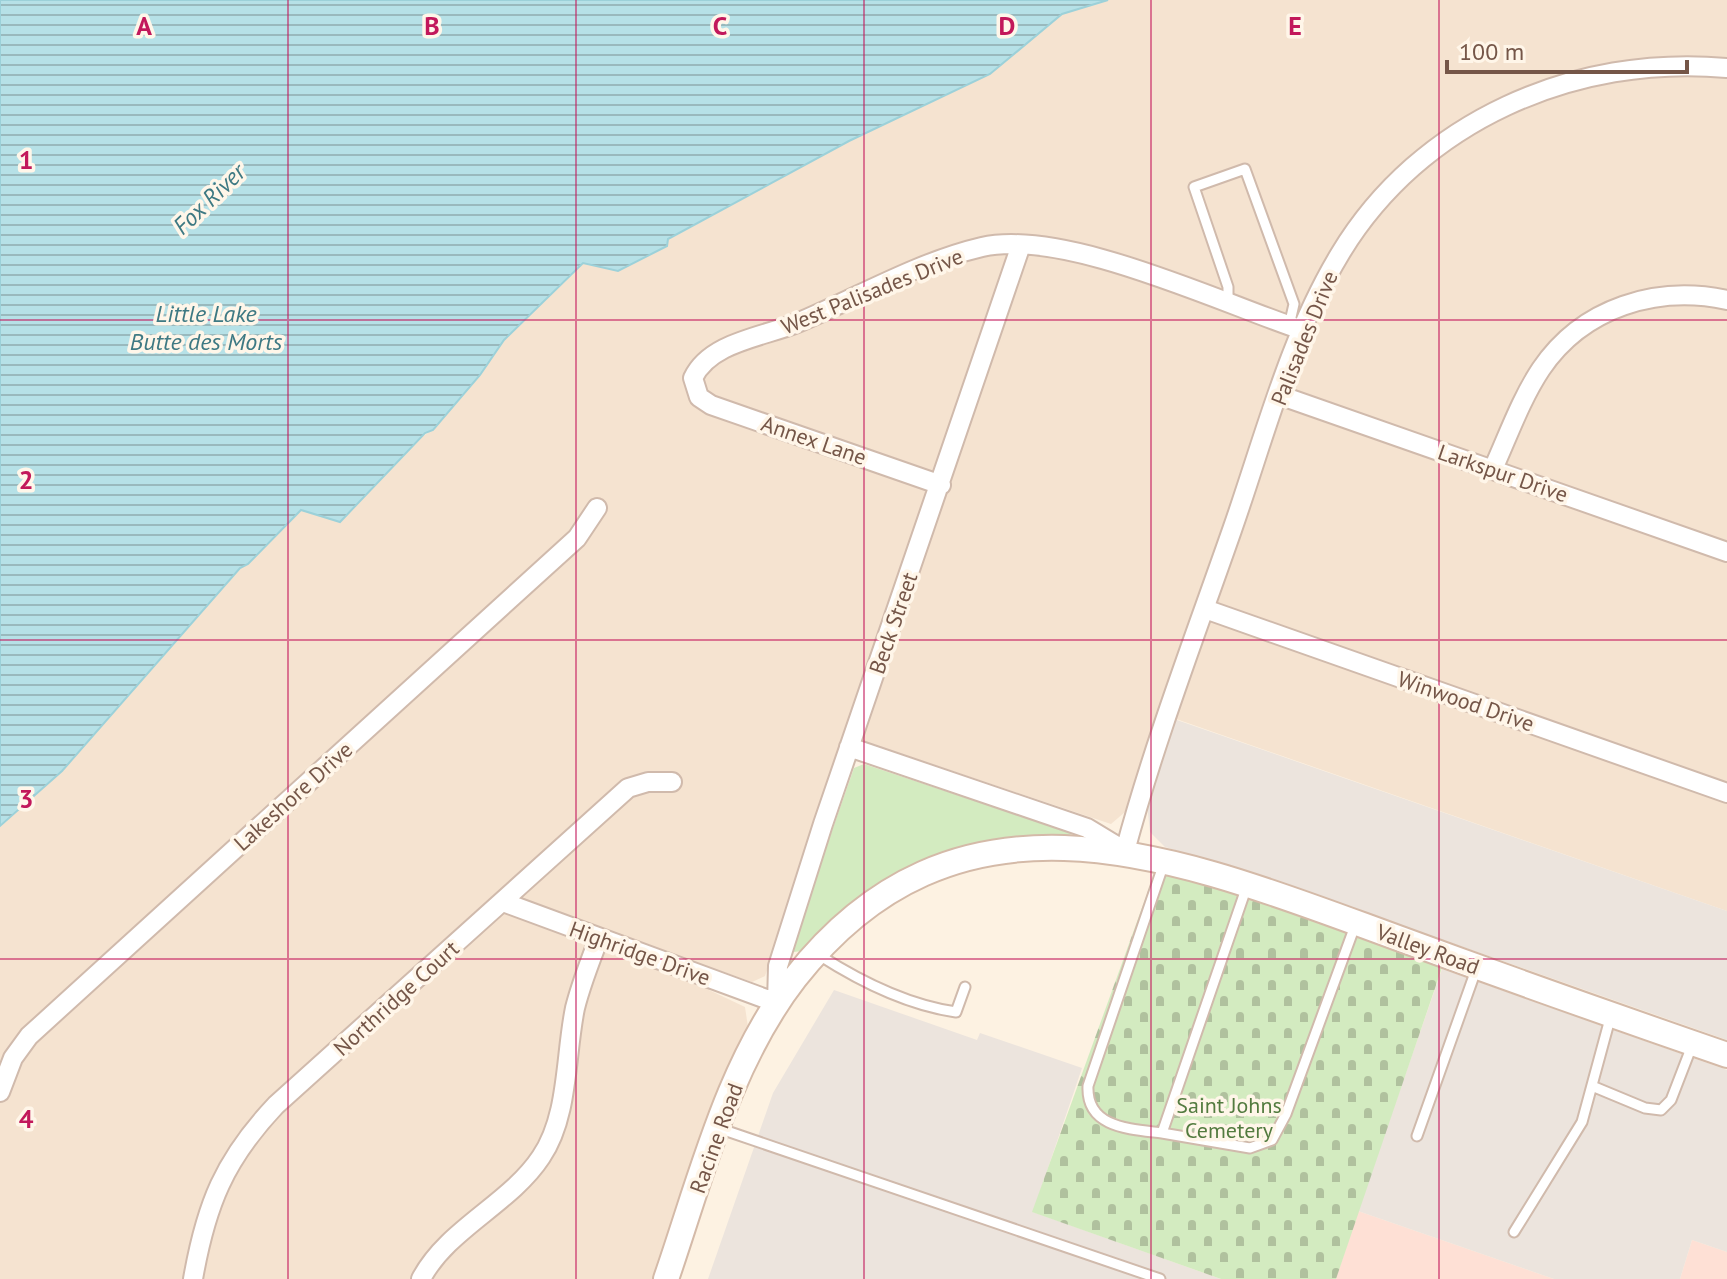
<svg xmlns="http://www.w3.org/2000/svg" width="1727" height="1279" viewBox="0 0 1727 1279" font-family="'PT Sans',sans-serif">
	<defs>
		<pattern id="cemetery-stones" width="16" height="16" patternUnits="userSpaceOnUse" patternTransform="scale(2)"><rect width="16" height="16" fill="#d3ebc0"/><path d="M2 7V4a2 2 0 0 1 4 0v3zM10 15v-3a2 2 0 0 1 4 0v3z" fill="#b0c19e"/></pattern>
		<pattern id="water-rules" width="6" height="5" patternUnits="userSpaceOnUse" patternTransform="scale(2)"><rect width="6" height="5" fill="#b6e1e7"/><path d="M0 2.5h6" fill="none" stroke="#99b9bd"/></pattern>
	</defs>
	<rect width="100%" height="100%" fill="#fdf2e2"/>
	<!-- residential -->
	<path fill="#f5e3d0" d="M1108 0H1727V911L1159 713 1125 812 1111 824 848 736 765 976 752 982 718 970 709 990 745 1007 748 1027 655 1279H0V826L62 771 240 568 248 564 302 510 433 430 480 375 504 340 583 263 618 271 667 246 668 240 849 141 990 74 1062 14Z"/>
	<!-- commercial -->
	<path fill="#fee0d5" d="M1358 1211 1554 1279H1336Z
		M1692 1240 1727 1252V1279H1680Z"/>
	<!-- industrial -->
	<path fill="#ece4dd" d="M1174 719 1727 911V1040L1256 874 1165 847 1150 832 1147 804Z
		M1442 969 1727 1070V1252L1692 1240 1680 1279H1554L1358 1211Z
		M834 990 977 1040 980 1033 1082 1068 1033 1212 1221 1279H708L773 1093Z"/>
	<!-- grass -->
	<path fill="#d3ebc0" d="M864 764 1047 825H1059L1077 832C1064 840 1016 839 998 841 918 852 856 892 802 951L794 952 793 942 854 768Z"/>
	<!-- cemetery -->
	<path fill="url(#cemetery-stones)" d="M1160 858 1446 956 1336 1279H1221L1032 1212Z"/>
	<!-- water -->
	<path fill="url(#water-rules)" stroke="#9cd1d9" stroke-width="2" d="M0 0H1108L1062 14 990 74 849 141 668 239 667 246 618 271 583 263 504 340 480 375 433 430 425 433 340 522 301 510 248 564 240 568 62 771 0 826Z"/>
	<g fill="none" stroke-linecap="round" stroke-linejoin="round">
		<defs>
			<path id="lane" d="M1228 304V287L1194 187 1245 169 1294 304 1289 326
				M1164 863 1088 1086C1086 1128 1130 1129 1162 1133L1247 886
				M819 955C861 982 907 1005 956 1012L965 987
				M1592 1086 1645 1108 1661 1110 1671 1100 1693 1043
				M718 1128 1160 1279
				M1162 1133 1250 1148 1272 1140 1286 1114 1356 923
				M1417 1136 1476 970
				M1514 1232 1582 1122 1611 1015"/>
			<path id="street" d="M1279 395 1727 552
				M1493 469C1508 436 1521 399 1541 369 1583 307 1657 285 1727 300
				M941 485 711 405 699 397 693 378C710 342 763 337 797 323 857 298 918 262 982 247 1064 228 1221 303 1302 330
				M1205 609 1727 793
				M849 747 1087 828 1125 851C1154 743 1195 636 1232 530 1264 439 1289 338 1340 254 1420 121 1575 54 1727 68
				M503 902 777 1003 778 966 823 824 1021 245
				M0 1092 13 1058 29 1036 577 538 597 508
				M193 1279C206 1205 224 1160 276 1105L628 788 648 782H672
				M421 1279C447 1229 510 1204 541 1157 569 1116 565 1056 575 1008 581 984 590 961 599 938"/>
			<path id="secondary" d="M666 1279C701 1178 728 1064 795 978 963 763 1189 862 1398 938 1507 978 1617 1017 1727 1055"/>
		</defs>
		<!-- lane casing -->
		<use href="#lane" stroke="#d0baac" stroke-width="13"/>
		<!-- street casing -->
		<use href="#street" stroke="#d0baac" stroke-width="22"/>
		<!-- secondary casing -->
		<use href="#secondary" stroke="#d4baa8" stroke-width="28"/>
		<!-- lane -->
		<use href="#lane" stroke="#fff" stroke-width="9"/>
		<!-- street -->
		<use href="#street" stroke="#fff" stroke-width="18"/>
		<!-- secondary -->
		<use href="#secondary" stroke="#fff" stroke-width="24"/>
	</g>
	<!-- grid -->
	<path fill="none" stroke="#c2185b" stroke-width="2" stroke-opacity="0.55" d="M288 0V1279M576 0V1279M864 0V1279M1151 0V1279M1439 0V1279M0 320H1727M0 640H1727M0 959H1727"/>
	<g text-anchor="middle" dominant-baseline="central" stroke-width="7" stroke-linejoin="round" paint-order="stroke">
		<!-- street labels -->
		<g font-size="22" fill="#755648" stroke="#fff6e9">
			<text transform="translate(872 291) rotate(-22)">West Palisades Drive</text>
			<text transform="translate(1304 338) rotate(-68)">Palisades Drive</text>
			<text transform="translate(814 440) rotate(19)">Annex Lane</text>
			<text transform="translate(1503 473) rotate(19)">Larkspur Drive</text>
			<text transform="translate(893 623) rotate(-71)">Beck Street</text>
			<text transform="translate(1466 701) rotate(19)">Winwood Drive</text>
			<text transform="translate(293 796) rotate(-42)">Lakeshore Drive</text>
			<text transform="translate(1428 949) rotate(20)">Valley Road</text>
			<text transform="translate(640 953) rotate(20)">Highridge Drive</text>
			<text transform="translate(396 998) rotate(-42)">Northridge Court</text>
			<text transform="translate(716 1138) rotate(-70)">Racine Road</text>
		</g>
		<!-- park labels -->
		<g font-size="22" fill="#537b3f" stroke="#fff6e9">
			<text x="1229" y="1105">Saint Johns<tspan x="1229" dy="25">Cemetery</tspan></text>
		</g>
		<!-- water labels -->
		<g font-size="24" font-style="italic" fill="#3e7983" stroke="#fff6e9">
			<text transform="translate(209 199) rotate(-44)">Fox River</text>
			<text x="206" y="313">Little Lake<tspan x="206" dy="28">Butte des Morts</tspan></text>
		</g>
	</g>
	<g font-size="26" text-anchor="middle" font-weight="bold" fill="#c2185b" stroke="#fff6e9" stroke-width="7" stroke-linejoin="round" paint-order="stroke">
		<text x="144" y="35">A</text>
		<text x="432" y="35">B</text>
		<text x="720" y="35">C</text>
		<text x="1007" y="35">D</text>
		<text x="1295" y="35">E</text>
		<text x="26" y="169">1</text>
		<text x="26" y="489">2</text>
		<text x="26" y="808">3</text>
		<text x="26" y="1128">4</text>
	</g>
	<!-- scale -->
	<path d="M1447 60v12h240v-12" fill="none" stroke="#755648" stroke-width="4"/>
	<text x="1459" y="60" font-size="24" fill="#755648" stroke="#fff6e9" stroke-width="6" paint-order="stroke">100 m</text>
</svg>
